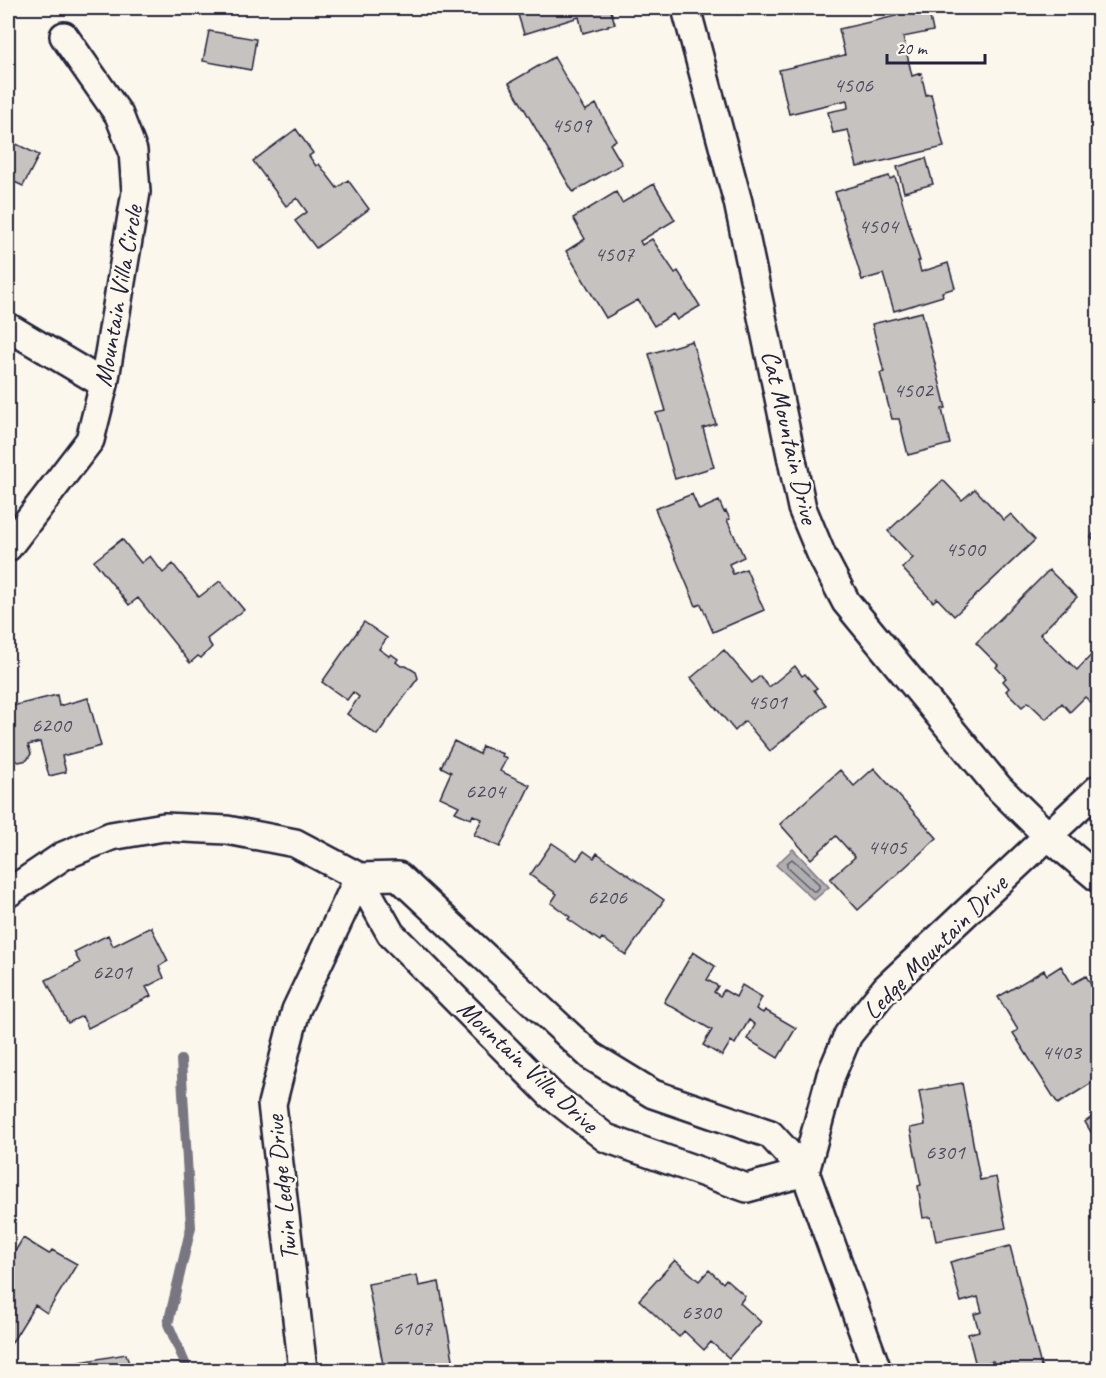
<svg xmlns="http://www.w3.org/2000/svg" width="1106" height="1378" viewBox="0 0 1106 1378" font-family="Caveat,sans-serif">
	<rect width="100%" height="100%" fill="#fbf7ec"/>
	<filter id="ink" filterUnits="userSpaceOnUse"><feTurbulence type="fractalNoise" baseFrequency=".0167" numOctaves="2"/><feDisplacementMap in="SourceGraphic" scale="12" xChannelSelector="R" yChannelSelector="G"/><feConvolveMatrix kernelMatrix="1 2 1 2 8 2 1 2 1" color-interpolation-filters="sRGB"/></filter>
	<g filter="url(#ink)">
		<!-- water -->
		<path fill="#b1aeb0" stroke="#787681" stroke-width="1.5" d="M793 849 829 887 814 900 776 865Z"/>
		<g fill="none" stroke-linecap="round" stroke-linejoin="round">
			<!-- shore -->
			<path stroke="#5b5a6a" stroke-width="1.5" d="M792 859 819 884V888L816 891H813L787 867V863Z"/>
			<!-- stream -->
			<path stroke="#787681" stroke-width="10" d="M181 1060 191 1227 168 1324 188 1370"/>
		</g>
		<!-- building -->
		<path fill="#c6c2c0" stroke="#22223b" stroke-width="1.5" d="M516 8H610L615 24 583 33 579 17 524 34Z
			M911 8H928L933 31 903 37 912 76 921 73 926 95 931 94 944 147 857 167 848 130 833 133 828 112 848 108 847 100 789 114 779 70 845 55 839 29 896 16 895 11Z
			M209 31 256 39 251 70 203 61Z
			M554 57 585 111 596 104 616 140 610 144 622 164 573 192 509 83Z
			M296 129 313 153 309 156 316 166 319 164 337 188 348 180 369 209 316 248 295 221 307 212 297 198 286 206 253 161Z
			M8 140 39 155 23 186 8 179Z
			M926 158 933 184 904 192 897 167Z
			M889 176 890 179 895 177 920 261H918L921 272 948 263 955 288 942 292 943 296 894 311 883 274 862 280 835 192Z
			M654 184 675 220 640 241 642 245 652 239 675 273 678 271 700 306 677 320 673 314 654 326 638 300 606 318 566 251 585 239 573 218 616 192 622 203Z
			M922 312 946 408 942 409 950 444 908 455 899 419H892L880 373 884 372 872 324Z
			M692 341 716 424 703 428 714 467 675 479 656 413 666 411 649 354Z
			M943 480 962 500 975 489 1004 520 1011 514 1035 540 954 616 937 598 933 602 902 568 913 558 888 531Z
			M692 494 699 510 719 501 724 512 726 511 730 519 727 520 744 557 729 564 733 574 746 569 764 610 713 632 701 604 696 606 655 509Z
			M1098 527V543L1091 537Z
			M122 539 141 563 150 556 163 573 173 564 199 597 220 581 244 610 207 639 212 647 201 658 198 656 190 663 138 598 129 605 94 561Z
			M1049 570 1077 597 1040 634 1077 670 1098 648V709L1085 697 1070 712 1062 703 1046 719 1028 702 1022 707 1006 691 1009 688 1003 681 1006 678 996 667 998 665 976 643Z
			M364 622 387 638 379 649 389 656 391 654 398 659 396 662 401 666H406L416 672 418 678 377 735 347 714 359 697 353 692 347 700 322 682Z
			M724 650 752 683 760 676 769 687 795 666 802 676 805 674 817 688 814 690 826 705 770 751 745 721 735 731 691 678Z
			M57 695 59 706 88 698 101 746 62 756 66 772 49 776 40 742 28 745 31 754 27 760 19 762 9 758 8 707Z
			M454 741 479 754 482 746 503 754 502 756 507 758 500 771 530 785 500 847 474 835 482 819 473 815 471 819 455 812 459 806 440 797 451 772 441 767Z
			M874 768 937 838 858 910 830 879 855 857 836 836 811 859 780 824 840 770 854 786Z
			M552 843 577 860 584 851 594 858 597 853 664 900 626 955 602 938 600 941 568 919 570 917 551 903 557 894 530 875Z
			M151 927 168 961 159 966 164 978 146 987 151 996 88 1028 82 1016 68 1023 46 980 80 963 74 952 108 935 113 946Z
			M693 952 715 966 707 980 718 986 714 992 720 996 724 990 736 997 742 985 762 997 756 1009 763 1013 765 1010 796 1028 778 1058 747 1039 755 1025 749 1020 735 1044 731 1041 722 1056 703 1045 712 1030 664 1002Z
			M1061 966 1072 984 1086 976 1098 997V1079L1058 1104 1013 1033 1018 1030 998 997 1044 970 1047 975Z
			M962 1083 980 1180 996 1177 1006 1228 936 1241 931 1217 923 1218 918 1186 921 1185 910 1128 925 1125 919 1091Z
			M1098 1113V1144L1085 1122Z
			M23 1238 49 1254 52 1250 77 1264 47 1313 35 1305 9 1347 8 1346V1263Z
			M1010 1246 1027 1312 1042 1370H995L993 1361 976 1366 968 1334 979 1331 974 1314 982 1312 978 1297 961 1302 950 1262Z
			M675 1260 699 1281 709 1270 723 1283 726 1279 745 1296 740 1303 761 1322 729 1358 711 1342 704 1350 684 1331 679 1337 639 1300Z
			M417 1275 419 1286 439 1282 455 1370H384L368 1284Z
			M126 1354 131 1370H76L74 1363Z"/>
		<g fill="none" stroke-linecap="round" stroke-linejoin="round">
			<defs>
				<path id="minor" d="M686 8 738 202 802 508 822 556 846 602 999 788 1049 837 1098 878
					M8 327 104 384
					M8 547 90 440 104 384 136 192 133 151 119 115 64 36
					M8 893 63 856 111 836 164 827 227 830 295 843 359 877 398 876 591 1056 653 1094 770 1134 805 1172 747 1188 606 1138 551 1095 391 934 359 877
					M303 1370 272 1104 296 1010 359 877
					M877 1370 805 1172 831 1075 848 1035 886 988 1098 789"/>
			</defs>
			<!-- minor casing -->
			<use href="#minor" stroke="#22223b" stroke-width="32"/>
			<!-- minor -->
			<use href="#minor" stroke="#fbf7ec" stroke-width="27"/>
		</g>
	</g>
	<g text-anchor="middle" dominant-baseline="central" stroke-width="5" stroke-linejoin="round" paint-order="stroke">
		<!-- number labels -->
		<g font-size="22" fill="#4b4a5c">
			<text x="853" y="85">4506</text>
			<text x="571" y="125">4509</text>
			<text x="878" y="226">4504</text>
			<text x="614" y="254">4507</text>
			<text x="913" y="390">4502</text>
			<text x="965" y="549">4500</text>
			<text x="767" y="702">4501</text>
			<text x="51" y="725">6200</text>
			<text x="485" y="791">6204</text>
			<text x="887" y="847">4405</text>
			<text x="607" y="897">6206</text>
			<text x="112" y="972">6201</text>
			<text x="1061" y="1052">4403</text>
			<text x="945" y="1152">6301</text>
			<text x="701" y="1312">6300</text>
			<text x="412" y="1328">6107</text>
		</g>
		<!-- street labels -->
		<g font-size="26" fill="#22223b" stroke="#fbf7ec">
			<text transform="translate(118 296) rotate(-80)">Mountain Villa Circle</text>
			<text transform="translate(790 437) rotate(77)">Cat Mountain Drive</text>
			<text transform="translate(935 947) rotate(-45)">Ledge Mountain Drive</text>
			<text transform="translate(528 1066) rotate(43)">Mountain Villa Drive</text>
			<text transform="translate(282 1188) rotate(-96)">Twin Ledge Drive</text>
		</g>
	</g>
	<!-- margin -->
	<rect width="1106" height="1378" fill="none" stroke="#fbf7ec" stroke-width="30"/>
	<rect x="15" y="15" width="1076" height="1348" fill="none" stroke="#22223b" stroke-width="2" filter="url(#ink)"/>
	<!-- scale -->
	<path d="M887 54v9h98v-9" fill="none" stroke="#22223b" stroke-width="3"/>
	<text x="896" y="54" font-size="18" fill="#22223b" stroke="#fbf7ec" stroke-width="4.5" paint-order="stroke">20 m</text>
</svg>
